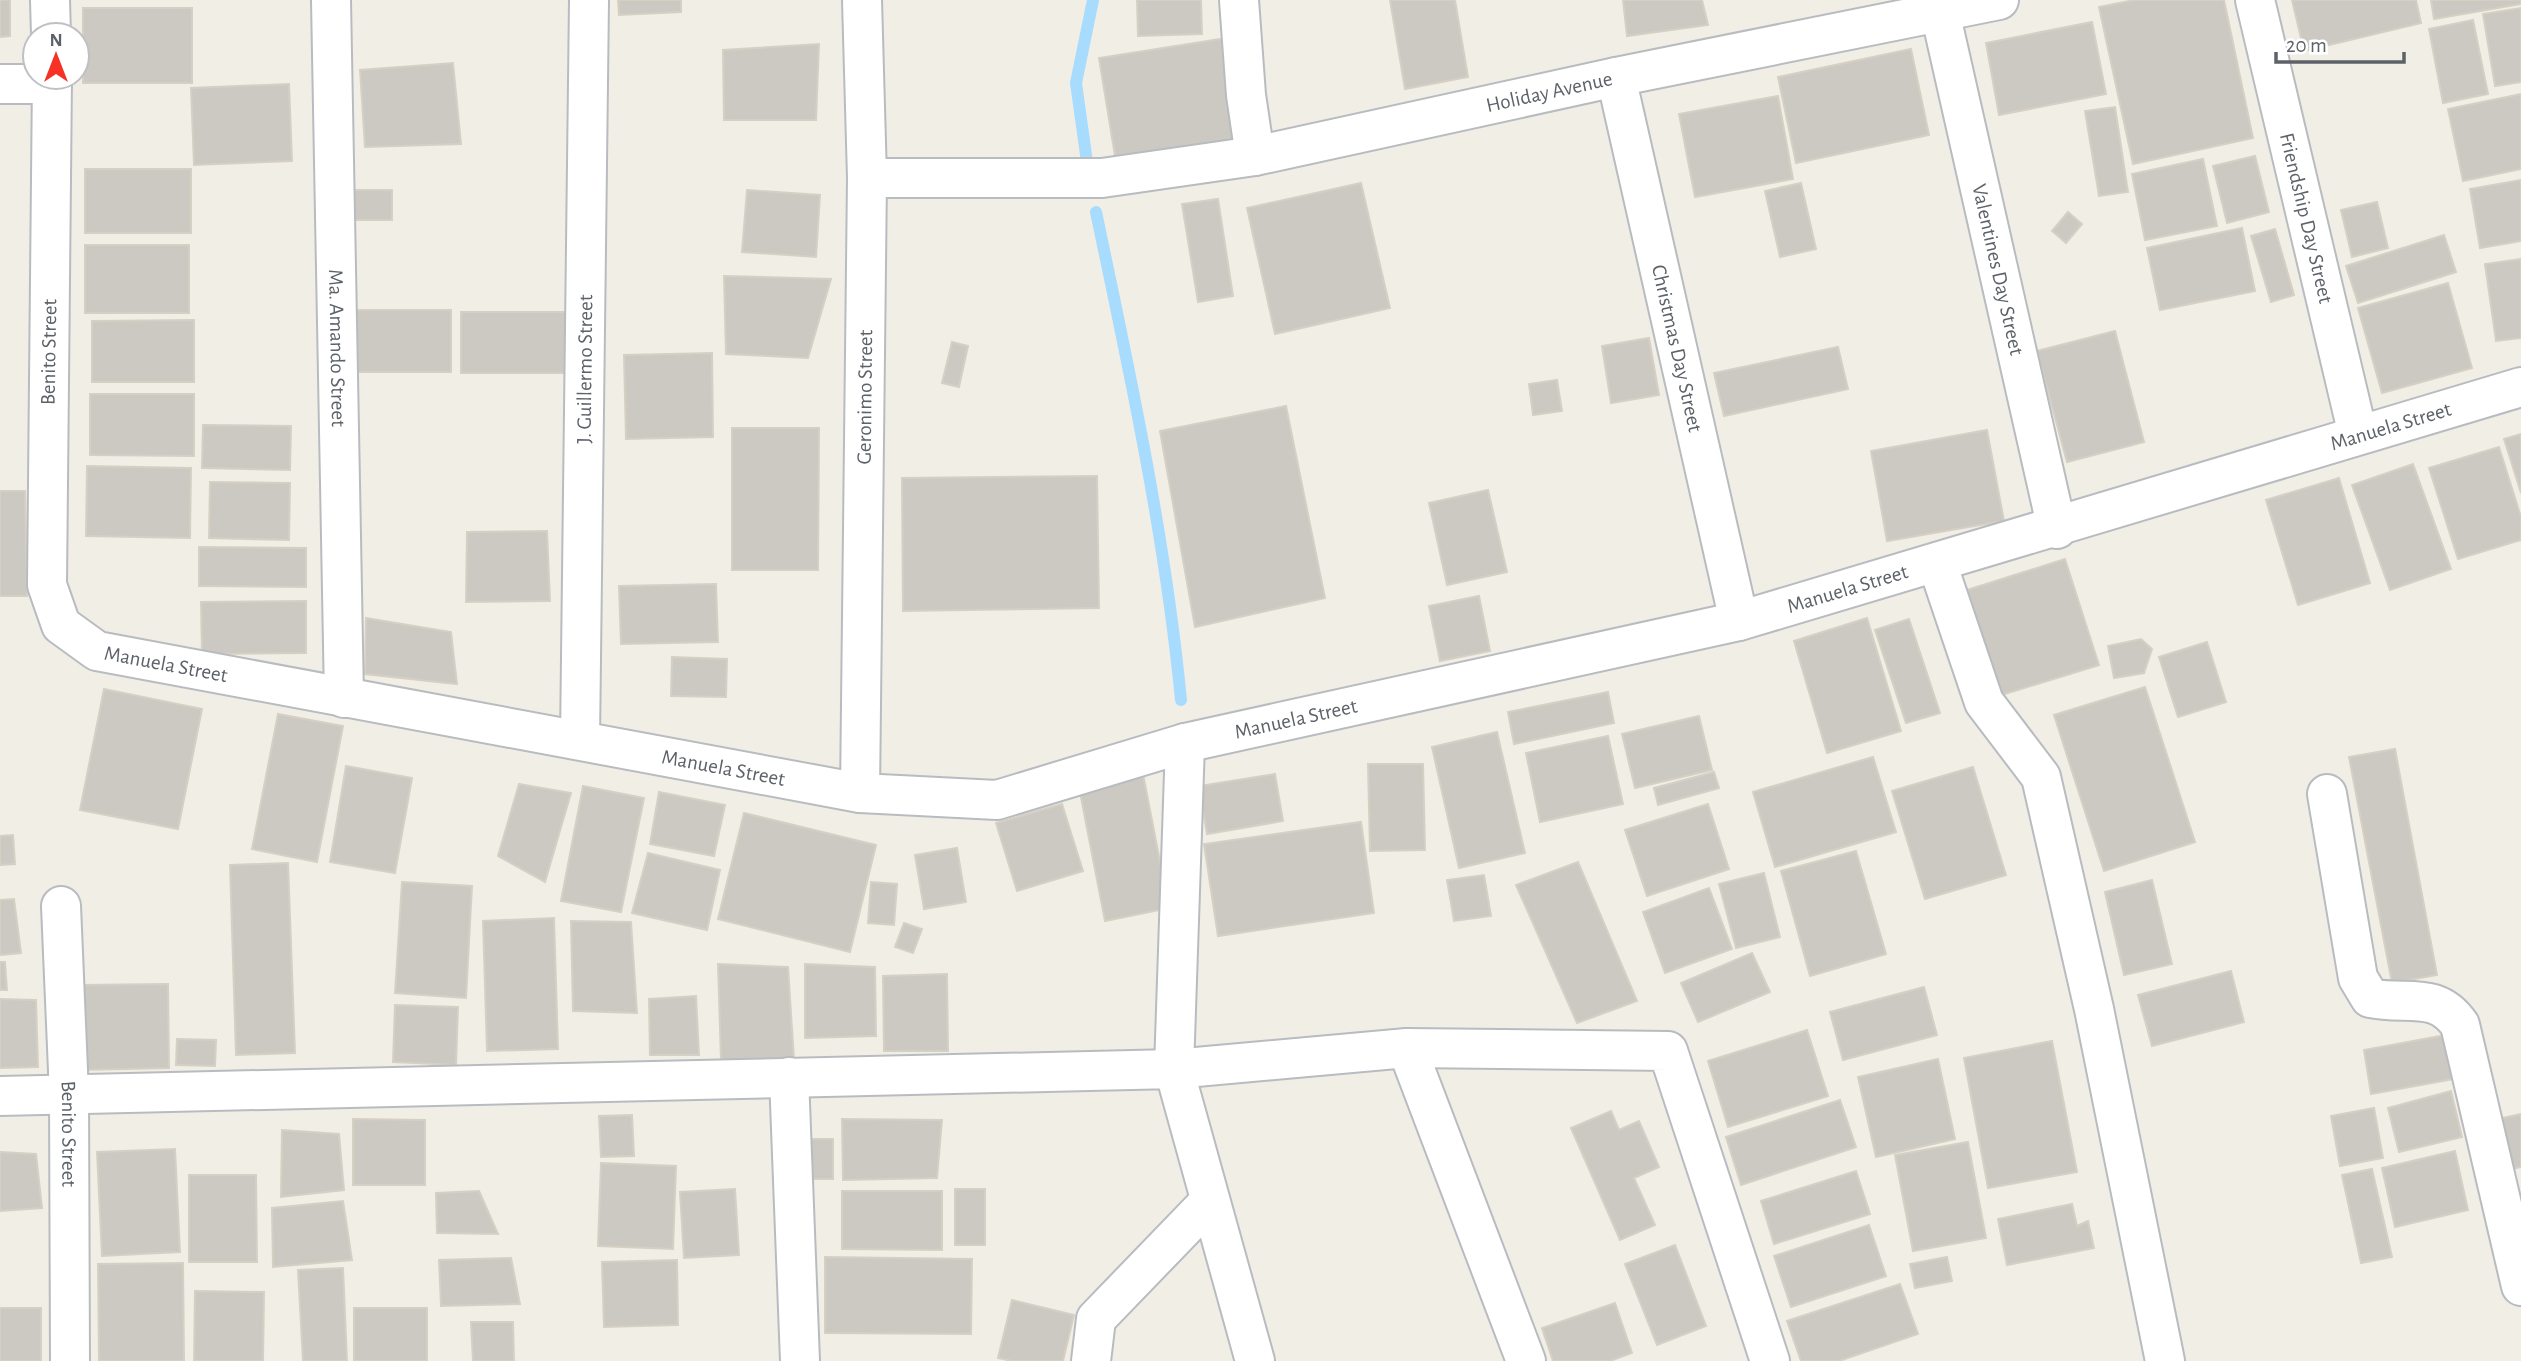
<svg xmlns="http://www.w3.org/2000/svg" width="2521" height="1361" viewBox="0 0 2521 1361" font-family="'Alegreya Sans',sans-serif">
	<rect width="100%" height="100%" fill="#f1eee6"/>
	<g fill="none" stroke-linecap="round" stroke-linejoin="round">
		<!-- stream -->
		<path stroke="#a8dcff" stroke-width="12" d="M1087 162 1076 83 1093 0
			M1096 212C1130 374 1165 535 1181 700"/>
	</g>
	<!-- building -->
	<path fill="#ccc9c3" stroke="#d6d0c4" stroke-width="2" d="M0 0H10V36L0 37Z
		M618 0H681V12L619 15Z
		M1137 0H1201L1202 34 1138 36Z
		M1390 0H1455L1468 77 1405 89Z
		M1623 0H1702L1708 25 1627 36Z
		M2134 0H2224L2253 138 2133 164 2099 7Z
		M2292 0H2416L2421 23 2304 51Z
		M2431 0H2521V4L2434 19Z
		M83 8H192V83H83Z
		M2521 8V82L2495 86 2483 14Z
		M2473 20 2488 94 2443 103 2429 29Z
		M2092 22 2106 94 1999 115 1986 43Z
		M1227 38 1244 147 1117 168 1099 58Z
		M819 44 816 120H724L723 50Z
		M1911 49 1929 135 1796 163 1778 77Z
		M453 63 461 144 365 147 360 70Z
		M289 84 292 161 194 165 191 88Z
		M2521 94V169L2463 181 2448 109Z
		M1778 96 1793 179 1695 197 1679 114Z
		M2115 107 2128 192 2099 196 2085 111Z
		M2255 156 2269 212 2227 223 2213 166Z
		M2203 159 2217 226 2145 240 2132 174Z
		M85 169H191V233H85Z
		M2521 180V241L2480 248 2470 189Z
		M1361 183 1390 308 1275 334 1247 208Z
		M1801 183 1816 249 1780 257 1765 191Z
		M346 190H392V220H346Z
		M747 190 820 195 816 257 742 252Z
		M1218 199 1233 296 1198 302 1182 204Z
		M2377 202 2388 248 2352 257 2341 210Z
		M2068 212 2082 224 2066 243 2052 231Z
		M2242 228 2255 291 2160 310 2147 248Z
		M2275 229 2294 295 2271 302 2251 236Z
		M2444 235 2456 272 2358 303 2346 266Z
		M85 245H189V313H85Z
		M2521 259V338L2496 341 2485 264Z
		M724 276 831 279 808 358 726 354Z
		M2448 283 2472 368 2382 393 2358 308Z
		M354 310H451V372H354Z
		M461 312H568V373H461Z
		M194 320V382H92V321Z
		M2115 331 2144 442 2067 462 2037 351Z
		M1649 338 1659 395 1611 403 1602 346Z
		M952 342 968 346 959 387 942 383Z
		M1838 347 1848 389 1724 416 1714 373Z
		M712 353 713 437 626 439 624 355Z
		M1557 380 1562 411 1533 415 1529 384Z
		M90 394H194V456L90 455Z
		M1286 406 1325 598 1195 627 1160 431Z
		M203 425 291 426 290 470 202 468Z
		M732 428H819L818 570H732Z
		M1987 430 2004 521 1887 541 1871 451Z
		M2521 434V493L2504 439Z
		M2499 447 2521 517V540L2458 559 2429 468Z
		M2413 464 2451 569 2390 590 2352 485Z
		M87 466 191 468 190 538 86 536Z
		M1097 476 1099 608 903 611 902 478Z
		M2339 478 2370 583 2298 605 2266 500Z
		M210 482 290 483 289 540 209 538Z
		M1488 490 1507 572 1447 585 1429 503Z
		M0 491H25L27 596H0Z
		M547 531 550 601 466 602 467 532Z
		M199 547 306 548V587L199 586Z
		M2065 559 2099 665 1995 697 1961 592Z
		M716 584 718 642 621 644 619 586Z
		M1479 596 1490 651 1440 661 1429 606Z
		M306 601V653L202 654 201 602Z
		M366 618 451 632 457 684 365 674Z
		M1867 618 1901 731 1827 753 1794 641Z
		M1909 619 1940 713 1906 723 1875 630Z
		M2141 639 2152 649 2144 673 2114 678 2108 646Z
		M2207 642 2226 702 2178 717 2159 657Z
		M672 657 727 659 726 697 671 696Z
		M2145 687 2195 842 2104 871 2054 715Z
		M104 689 202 709 178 829 80 810Z
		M1608 692 1614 723 1514 744 1508 712Z
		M278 714 343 726 317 862 252 849Z
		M1699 716 1712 770 1635 788 1622 734Z
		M1497 732 1525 853 1459 868 1432 747Z
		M1608 736 1623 804 1540 822 1526 753Z
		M2395 749 2437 975 2392 983 2349 757Z
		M1873 757 1896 832 1775 867 1753 792Z
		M1368 764H1423L1425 850 1370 851Z
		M346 766 412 778 395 873 330 862Z
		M1973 767 2006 875 1925 899 1892 791Z
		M1714 772 1719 788 1658 805 1654 788Z
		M1143 774 1169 908 1105 921 1079 787Z
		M1275 774 1283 821 1207 834 1199 786Z
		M519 784 571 793 545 882 498 856Z
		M583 786 644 798 621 912 561 901Z
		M659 792 725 805 714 856 650 844Z
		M1062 804 1083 871 1017 891 996 823Z
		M1708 804 1729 869 1647 896 1625 830Z
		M744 813 876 845 850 952 718 919Z
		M1361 822 1374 913 1218 936 1204 844Z
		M13 835 15 864 0 865V836Z
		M957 848 966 902 924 909 915 855Z
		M1856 851 1886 954 1810 976 1781 871Z
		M648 853 720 870 707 930 632 913Z
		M1578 862 1637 1001 1577 1023 1516 885Z
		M288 863 295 1053 236 1055 230 865Z
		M1764 873 1780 937 1736 948 1719 884Z
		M1484 875 1491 916 1454 921 1447 880Z
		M2152 880 2172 964 2124 975 2105 892Z
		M402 882 472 886 466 998 395 993Z
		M871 882 897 884 894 925 868 923Z
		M1709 888 1732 949 1665 973 1643 912Z
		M14 899 21 953 0 955V900Z
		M554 918 558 1049 487 1051 483 921Z
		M571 921 631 922 637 1013 573 1011Z
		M904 923 922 929 913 953 895 947Z
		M1752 953 1770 992 1698 1022 1681 983Z
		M0 962H5L7 990H0Z
		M718 964 788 967 794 1060H721Z
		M805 964 875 967 876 1036 805 1038Z
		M2231 971 2244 1022 2152 1046 2138 995Z
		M947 974 948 1051H884L883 976Z
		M168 984 169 1068 81 1070 80 985Z
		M1924 987 1937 1035 1843 1060 1830 1012Z
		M696 996 699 1055H650L649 999Z
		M0 999 36 1000 38 1067 0 1068Z
		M395 1005 458 1007 456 1065 393 1062Z
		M1807 1030 1828 1096 1728 1127 1708 1061Z
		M2446 1035 2454 1079 2371 1094 2364 1050Z
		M177 1039 216 1040 215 1066 176 1065Z
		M2052 1041 2077 1172 1988 1188 1964 1058Z
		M1938 1059 1955 1139 1876 1157 1858 1077Z
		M2451 1091 2462 1137 2399 1152 2388 1108Z
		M1840 1100 1856 1147 1741 1185 1726 1137Z
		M2374 1108 2383 1158 2340 1166 2331 1116Z
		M1611 1111 1619 1130 1639 1121 1659 1167 1634 1178 1655 1225 1620 1240 1571 1128Z
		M2521 1114V1167L2504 1171 2493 1120Z
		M632 1115 634 1156 601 1157 599 1116Z
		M353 1119 425 1120V1185H353Z
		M842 1119 942 1120 937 1178 843 1180Z
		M282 1130 339 1134 344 1190 281 1197Z
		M811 1139H833V1179H811Z
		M1968 1142 1986 1238 1913 1251 1895 1155Z
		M175 1149 180 1252 102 1256 97 1152Z
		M2455 1151 2468 1210 2395 1227 2382 1168Z
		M0 1152 36 1154 42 1208 0 1211Z
		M601 1163 676 1166 673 1249 598 1246Z
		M2372 1169 2392 1257 2361 1263 2342 1175Z
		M1856 1171 1870 1214 1774 1244 1761 1201Z
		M189 1175H256L257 1262H189Z
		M735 1189 739 1255 684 1258 680 1192Z
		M955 1189H985V1245H955Z
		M479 1191 498 1234 437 1233 436 1193Z
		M842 1191H942V1250L842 1249Z
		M343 1201 352 1260 273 1267 272 1208Z
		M2072 1204 2077 1226 2088 1221 2094 1248 2007 1265 1998 1219Z
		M1869 1225 1886 1276 1791 1307 1774 1256Z
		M1675 1245 1706 1326 1657 1345 1625 1264Z
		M825 1257 972 1259 971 1334 825 1333Z
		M1947 1257 1952 1281 1915 1288 1910 1264Z
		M511 1258 520 1304 441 1306 439 1260Z
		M677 1260 678 1325 604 1327 602 1262Z
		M183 1263 184 1361H99L98 1264Z
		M343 1268 347 1361H303L298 1270Z
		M1900 1284 1918 1334 1839 1361H1801L1787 1321Z
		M195 1291 264 1292 263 1361H194Z
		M1012 1300 1074 1315 1063 1361H1012L998 1358Z
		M1615 1303 1632 1353 1610 1361H1553L1542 1328Z
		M0 1308H41V1361H0Z
		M354 1308H427V1361H354Z
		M471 1322H513L514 1361H473Z"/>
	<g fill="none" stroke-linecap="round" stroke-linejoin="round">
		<defs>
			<g id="minor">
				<path d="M50 0 51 35"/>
				<path id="s1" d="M331 0 344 698"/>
				<path id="s2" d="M1239 0 1246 95 1255 156 1616 77 1999 0"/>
				<path id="s3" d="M2255 0 2358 435"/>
				<path id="s4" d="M1940 12 2057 529"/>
				<path id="s5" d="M52 77 47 585 61 625 97 651 860 793 997 800 1185 743 1739 621 2521 387"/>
				<path id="s6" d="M1616 77 1739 621"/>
				<path d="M0 84H52"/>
				<path d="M867 178H1102L1255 156"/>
				<path d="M1937 563 1984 702 2041 777 2094 1009 2165 1361"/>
				<path id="s7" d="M580 740 589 0"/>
				<path d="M1185 743 1174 1069 1407 1048 1668 1051 1770 1361"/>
				<path id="s8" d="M860 793 867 178 862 0"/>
				<path d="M2327 794 2358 978 2370 998C2407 1006 2436 990 2460 1025L2521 1286"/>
				<path id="s9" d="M61 906 69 1094 70 1361"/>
				<path d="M1407 1048 1526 1361"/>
				<path d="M789 1077 800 1361"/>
				<path d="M0 1096 1174 1069 1255 1361"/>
				<path d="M1091 1361 1096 1319 1209 1202"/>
			</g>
		</defs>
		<!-- minor casing -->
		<use href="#minor" stroke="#b8bcc0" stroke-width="42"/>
		<!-- minor -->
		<use href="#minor" stroke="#fff" stroke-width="38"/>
	</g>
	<g text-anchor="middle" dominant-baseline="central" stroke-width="5" stroke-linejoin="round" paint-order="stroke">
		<!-- street labels -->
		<g font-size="21" fill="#5d6268" stroke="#fff">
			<text stroke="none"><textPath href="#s2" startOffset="458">Holiday Avenue</textPath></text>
			<text stroke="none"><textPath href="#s3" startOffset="224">Friendship Day Street</textPath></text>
			<text stroke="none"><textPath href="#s4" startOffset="264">Valentines Day Street</textPath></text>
			<text stroke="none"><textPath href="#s1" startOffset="348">Ma. Amando Street</textPath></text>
			<text stroke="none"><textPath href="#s6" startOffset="278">Christmas Day Street</textPath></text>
			<text transform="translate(49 352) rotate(-89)">Benito Street</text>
			<text stroke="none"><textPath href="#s7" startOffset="371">J. Guillermo Street</textPath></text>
			<text stroke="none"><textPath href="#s8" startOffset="396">Geronimo Street</textPath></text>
			<text stroke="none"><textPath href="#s5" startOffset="2952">Manuela Street</textPath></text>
			<text stroke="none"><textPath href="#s5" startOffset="2385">Manuela Street</textPath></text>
			<text stroke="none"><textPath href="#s5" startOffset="665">Manuela Street</textPath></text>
			<text stroke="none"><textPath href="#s5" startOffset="1818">Manuela Street</textPath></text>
			<text stroke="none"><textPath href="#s5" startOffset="1232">Manuela Street</textPath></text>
			<text stroke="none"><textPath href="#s9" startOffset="228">Benito Street</textPath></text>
		</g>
	</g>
	<!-- north arrow -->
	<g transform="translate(56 56)"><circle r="33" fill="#ffffff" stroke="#bec0c3" stroke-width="2"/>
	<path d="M0-5L12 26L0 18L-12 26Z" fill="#f63227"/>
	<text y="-10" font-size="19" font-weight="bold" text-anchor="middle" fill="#5d6268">N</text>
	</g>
	<!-- scale -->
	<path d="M2276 52v10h128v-10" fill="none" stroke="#5d6268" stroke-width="3.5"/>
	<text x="2286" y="52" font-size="21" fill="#5d6268" stroke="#ffffff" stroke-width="5" paint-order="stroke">20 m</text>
</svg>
